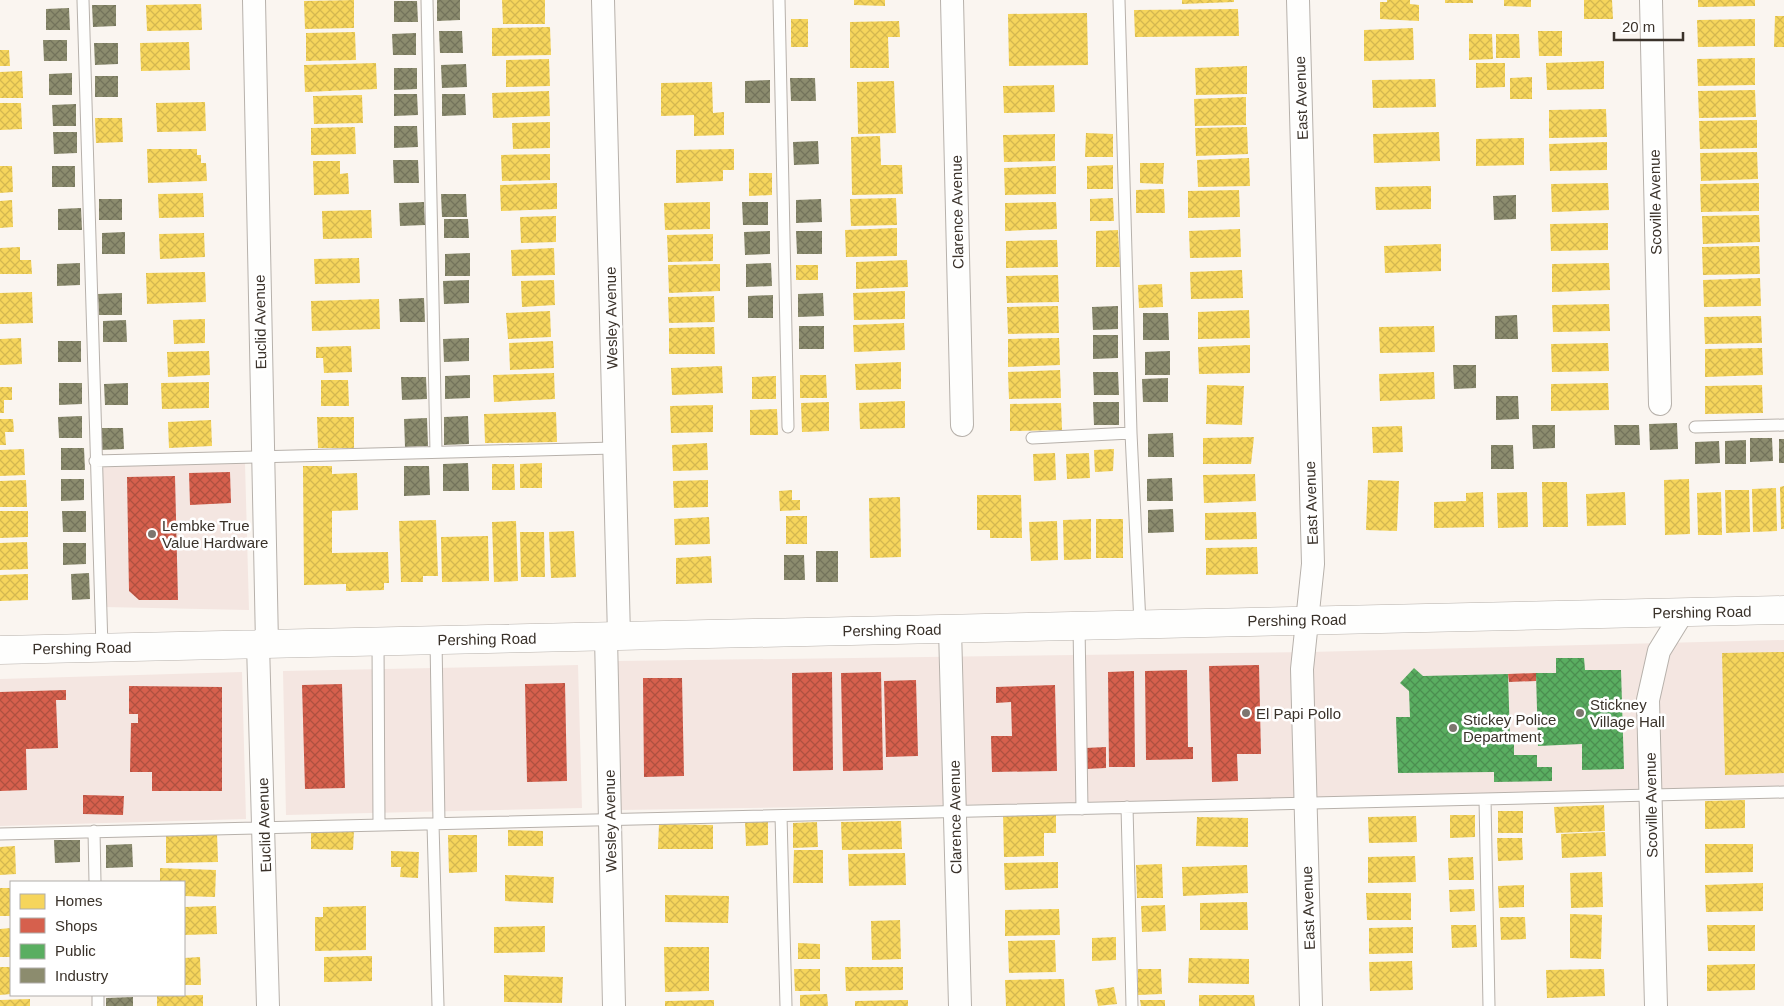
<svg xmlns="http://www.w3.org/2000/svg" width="1784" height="1006" viewBox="0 0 1784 1006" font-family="Arial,sans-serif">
	<defs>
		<pattern id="homes-cross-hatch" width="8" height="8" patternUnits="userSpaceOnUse" patternTransform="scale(1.25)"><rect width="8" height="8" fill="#f6d55c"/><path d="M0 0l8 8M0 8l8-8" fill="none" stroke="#d4b750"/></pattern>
		<pattern id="shops-cross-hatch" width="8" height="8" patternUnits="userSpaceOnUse" patternTransform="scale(1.25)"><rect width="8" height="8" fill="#d6604d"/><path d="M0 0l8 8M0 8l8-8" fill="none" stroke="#af5040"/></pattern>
		<pattern id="public-cross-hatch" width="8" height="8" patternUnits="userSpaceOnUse" patternTransform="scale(1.25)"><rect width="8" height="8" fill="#5aae61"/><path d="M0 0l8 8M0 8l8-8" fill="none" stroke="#4b8e50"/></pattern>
		<pattern id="industry-cross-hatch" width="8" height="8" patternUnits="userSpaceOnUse" patternTransform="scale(1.25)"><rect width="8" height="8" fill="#8c8c6e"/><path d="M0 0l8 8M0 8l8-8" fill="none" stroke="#73735b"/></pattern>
	</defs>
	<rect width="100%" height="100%" fill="#faf5f0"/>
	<!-- commercial -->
	<path fill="#f4e6e1" d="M245 463 249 610 104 607 101 467Z
		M1784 640V792L620 810 618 661 1310 652Z
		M578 665 582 808 286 815 283 671Z
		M242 672 246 819 0 826V679Z"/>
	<!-- homes -->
	<path fill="url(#homes-cross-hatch)" d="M354 0V28L305 29 304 1Z
		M502 0H545V24H503Z
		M854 0H885V6L854 5Z
		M1182 0H1234V2L1182 4Z
		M1387 0H1410V4L1419 5V21L1380 19V2H1387Z
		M1445 0H1473V3H1445Z
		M1504 0H1531V7L1504 6Z
		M1584 0H1612L1613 19H1584Z
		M1698 0H1755V6L1698 7Z
		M201 4 202 30 147 31 146 5Z
		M1238 9 1239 36 1135 37 1134 10Z
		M1087 13 1088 65 1009 66 1008 14Z
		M1775 16H1784V47H1774Z
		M791 19H808V47H791Z
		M1755 19V46L1698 47 1697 20Z
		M899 21 900 37H888L889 68H850V22Z
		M550 27 551 55 492 56V28Z
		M1413 28 1414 60 1364 61V30Z
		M1538 31H1562V56H1539Z
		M355 32 356 60 306 61V33Z
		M1469 34H1492L1493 59 1469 60Z
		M1496 34H1519L1520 58H1496Z
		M189 42 190 70 141 71 140 43Z
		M0 50H9L10 66H0Z
		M1755 58V85L1698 86 1697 59Z
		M549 59 550 86 506 87V60Z
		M1604 61V89L1547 90 1546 63Z
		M376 63 377 89 305 92 304 65Z
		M1476 63H1505V87L1476 88Z
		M1247 66V94L1196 95 1195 68Z
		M22 71 23 98H0V72Z
		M1532 77V99H1510V78Z
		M1435 79 1436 107 1373 108 1372 80Z
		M894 81 896 133 858 134 857 82Z
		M712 82 713 113 724 112V135L694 136V115L661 116V83Z
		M1054 85 1055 112 1004 113 1003 86Z
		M1755 90 1756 117 1699 118 1698 91Z
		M549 91 550 116 493 118 492 93Z
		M362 95 363 123 314 124 313 96Z
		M1246 97V125L1195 126 1194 99Z
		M205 102 206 131 157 132 156 103Z
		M0 103H21L22 129 0 130Z
		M1606 109 1607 137 1549 138V110Z
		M95 118H122L123 142 96 143Z
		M1757 120V148L1700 149 1699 121Z
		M550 122V148L513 149 512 123Z
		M355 127 356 154 311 155V128Z
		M1247 127 1248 154 1196 156 1195 128Z
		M1439 132 1440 161 1374 163 1373 134Z
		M1086 133 1113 134V157H1085Z
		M1055 134V161L1004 162 1003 135Z
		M880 136 881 165H902L903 194 852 195 851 137Z
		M1524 138V165L1476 166V139Z
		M1607 142V170L1550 171 1549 144Z
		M147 149H197V155H201V163H206L207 181 148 183Z
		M734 149V170H723V181L676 183V150Z
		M1757 152 1758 179 1701 181 1700 153Z
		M550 154V180L502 181 501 155Z
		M1249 158 1250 186 1198 187 1197 160Z
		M313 161H340V174L348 173 349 194 314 195Z
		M1140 163H1164L1163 184 1140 183Z
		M1113 165V189H1087V166Z
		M0 166H12L13 192 0 193Z
		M1056 166V194L1005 195 1004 168Z
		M749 173H772V195L749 196Z
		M557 183V209L501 211 500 185Z
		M1608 183 1609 210 1552 212 1551 184Z
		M1759 183V211L1701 212 1700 184Z
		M1431 186V209L1376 210 1375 187Z
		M1164 189 1165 213H1136V190Z
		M1239 190 1240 217 1188 218V191Z
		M203 193 204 217 159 218 158 194Z
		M896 198 897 225 851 226 850 199Z
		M1113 198 1114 221H1090V199Z
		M12 200 13 227 0 228V201Z
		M710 202V229L665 230 664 203Z
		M1056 202 1057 229 1005 231V203Z
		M371 210 372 238 323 239 322 211Z
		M1759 215 1760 242 1703 244 1702 216Z
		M556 216V242L521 243 520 217Z
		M1608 223V250L1551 251 1550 224Z
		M897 228V256L846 257 845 230Z
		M1240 229 1241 257 1190 258 1189 231Z
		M1118 230 1120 267H1096V231Z
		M204 233 205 257 160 259 159 234Z
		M713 234V261L668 262 667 235Z
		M1057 240 1058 267 1006 268V241Z
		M1441 244V271L1385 273 1384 246Z
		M1759 246 1760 274 1703 275 1702 247Z
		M20 247V260H31L32 274H0V248Z
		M554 248 555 275 512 276 511 250Z
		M359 258 360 283 315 284 314 259Z
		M907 260 908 287 856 289V262Z
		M1609 263 1610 290 1552 292V264Z
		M720 264V291L669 293 668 265Z
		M796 265H818V280H796Z
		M1242 270 1243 298 1191 299 1190 272Z
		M205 272 206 302 147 304 146 273Z
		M1058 275 1059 302 1007 303 1006 276Z
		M1760 278 1761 306 1704 307 1703 280Z
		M554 280 555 305 522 307 521 281Z
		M1162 284 1163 307 1139 308 1138 285Z
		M905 291V319L854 320 853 293Z
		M32 292 33 323 0 324V293Z
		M714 296 715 322 669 323 668 297Z
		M379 299 380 329 312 331 311 301Z
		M1609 304 1610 331 1553 332 1552 305Z
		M1058 306 1059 333 1008 334 1007 307Z
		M1249 310 1250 338 1198 339V312Z
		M550 311 551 337 508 339 506 313Z
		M1761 316 1762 343 1705 344 1704 317Z
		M205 319V343L174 344 173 320Z
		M904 323 905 350 854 352 853 325Z
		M1434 326 1435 352 1380 353 1379 327Z
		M714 327 715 354H669V328Z
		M21 338 22 364 0 365V339Z
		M1059 338 1060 365 1008 367V339Z
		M553 341 554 368 510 370 509 343Z
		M1608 343 1609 371 1552 372 1551 344Z
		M1250 345V373L1199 374 1198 347Z
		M351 346 352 372 324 373 323 358H316V347Z
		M1762 348 1763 375 1705 377V349Z
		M209 351 210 375 168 377 167 352Z
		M901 362V389L856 390 855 364Z
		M722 366 723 393 672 395 671 368Z
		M1060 370 1061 398 1009 399 1008 372Z
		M1434 372 1435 399 1380 401 1379 374Z
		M554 373 555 399 494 402 493 375Z
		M800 375H826L827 398H800Z
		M776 376V399H752V377Z
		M321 380H348L349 406H321Z
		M209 382V408L162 409 161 383Z
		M1608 383 1609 410 1551 411V384Z
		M1207 385 1244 386 1242 425 1206 424Z
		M1762 385 1763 413 1705 414V386Z
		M0 387H12V400H4V413H0Z
		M905 401V428L860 429 859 403Z
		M829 402V431L802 432 801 403Z
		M1061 403 1062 430 1010 431V404Z
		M713 405V432L671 433 670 406Z
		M777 409 778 435H750V410Z
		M556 412 557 442 485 443 484 414Z
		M317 417H354V448H318Z
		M0 419H13L14 432H5L6 445H0Z
		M211 420 212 446 169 448 168 422Z
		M1402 426 1403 452 1373 453 1372 427Z
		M1254 437 1251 464H1203V438Z
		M707 443 708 470 673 471 672 445Z
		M24 449 25 475 0 476V450Z
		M1114 449 1113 471 1095 472 1094 450Z
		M1055 453 1056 480 1034 481 1033 454Z
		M1089 453 1090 478 1067 479 1066 454Z
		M542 463V488H520V464Z
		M492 464H514L515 490H492Z
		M303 466H332V474L357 473 358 510 332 511V553L388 552 389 583H384V590L346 591V584L304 585Z
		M1255 474 1256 501 1204 503 1203 475Z
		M1689 479 1690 534 1665 535 1664 480Z
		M26 480 27 507H0V481Z
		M708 480V507L674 508 673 481Z
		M1368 480 1399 481 1397 531 1366 530Z
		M1542 482H1567L1568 527H1543Z
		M1784 486V529H1781L1780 487Z
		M1776 488 1777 531 1753 532 1752 489Z
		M792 490V500H800V510L780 511 779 491Z
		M1725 490H1749L1750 532 1726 533Z
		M1483 492 1484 527 1434 528V502L1466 501V493Z
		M1527 492 1528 527 1498 528 1497 493Z
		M1625 492 1626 525 1587 526 1586 494Z
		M1721 492 1722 535H1698L1697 493Z
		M977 495H1021L1022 538H990V530H977Z
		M900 497 901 557 870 558 869 498Z
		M0 511H28V537L0 538Z
		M1256 512 1257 539 1205 540V513Z
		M786 516H807V544H786Z
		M709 517 710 544 675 545 674 519Z
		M1091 519V559L1064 560 1063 520Z
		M1096 519H1123V558H1096Z
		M436 520 438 576H423V582H401L399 521Z
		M516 521 518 581 494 582 492 522Z
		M1057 521 1058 560 1031 561 1029 522Z
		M574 531 576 577 551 578 549 532Z
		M520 532H544L545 577H521Z
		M488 536 489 581 442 582 441 537Z
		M27 542 28 569 0 570V543Z
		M1257 547 1258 574 1206 575V548Z
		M711 556 712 583 676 584V558Z
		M28 574V600L0 601V575Z
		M1784 652V773L1725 775 1722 653Z
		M1745 800V828L1705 829V801Z
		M1604 805 1605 831 1556 833 1554 807Z
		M1056 811V833H1044V856L1004 857 1003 812Z
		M1498 811H1523V833H1498Z
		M1450 815H1475V837L1450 838Z
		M1416 816 1417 842 1369 843 1368 817Z
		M1197 817 1248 818V847L1196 846Z
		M768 820V845L746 846 745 821Z
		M901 821 902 849 842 850 841 822Z
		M817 822 818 847 793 848V823Z
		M659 824 713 825V849H658Z
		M311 829 354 830 353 850 311 849Z
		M508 830 543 831V846H508Z
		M1605 832 1606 856 1562 858 1561 834Z
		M217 833 218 862 166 863V834Z
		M448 835H477V872L449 873Z
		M1497 838H1522L1523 860 1498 861Z
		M1705 844H1753V872L1705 873Z
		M15 846 16 874 0 875V847Z
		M794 850H823V883H793Z
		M391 851 419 852 418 878 400 877 401 867H391Z
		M905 853 906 885 849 886 848 854Z
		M1415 856 1416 882 1368 883V857Z
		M1473 857 1474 880H1449L1448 858Z
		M1058 862V888L1005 890 1004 863Z
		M1162 864 1163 898H1137L1136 865Z
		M1247 865 1248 893 1183 896 1182 867Z
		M160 868 216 870 215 897 184 896V882H160Z
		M1602 872 1603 907 1571 908 1570 873Z
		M505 875 554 877 553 903 505 901Z
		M1763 883V911L1706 912 1705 885Z
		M1524 885V907L1499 908 1498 886Z
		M0 888H11V916H0Z
		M1474 889 1475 911 1450 912 1449 890Z
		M1366 893H1411V920H1367Z
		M665 895 729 896 728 923 665 922Z
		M1247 902 1248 930H1200V903Z
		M1165 905 1166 931 1142 932 1141 906Z
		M216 906 217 934 184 935V907Z
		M366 906V950L315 951V917H323V907Z
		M1059 909 1060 935 1005 936V910Z
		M1570 914 1602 915 1601 959 1570 958Z
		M1500 917H1525L1526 939 1501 940Z
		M900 920 901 959 872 960 871 921Z
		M1451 925H1476L1477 947 1452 948Z
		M1707 925H1755V951H1708Z
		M545 926V952L494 953V927Z
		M1413 927V953L1369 954V928Z
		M11 928V957H0V929Z
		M1116 937V960L1092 961V938Z
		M1055 940 1056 972 1009 973 1008 941Z
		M798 943 820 944V959H798Z
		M664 947H709V991L665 992Z
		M372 956V981L324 982V957Z
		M200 957 201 985H184V958Z
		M1189 958 1249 959V984L1188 983Z
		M1412 961 1413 990 1370 991 1369 962Z
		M1755 964V990L1707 991V965Z
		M0 967H11V994L0 995Z
		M845 967H903V990L846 991Z
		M794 969H820V991H795Z
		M1138 969H1161L1162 994 1138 995Z
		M1604 969 1605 996 1547 998 1546 970Z
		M504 975 563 977 562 1003 504 1002Z
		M1064 979 1065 1006H1006L1005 980Z
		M1114 987 1117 1004 1098 1006 1095 990Z
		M827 994 828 1006H800V995Z
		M203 995V1006H157V996Z
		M1199 995H1254L1255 1006H1199Z
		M30 999V1006H0V1000Z
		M714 1000V1006H665V1001Z
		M908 1000V1006H855V1001Z
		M1140 1000H1165V1006H1141Z"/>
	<!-- shops -->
	<path fill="url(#shops-cross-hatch)" d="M230 472 231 503 190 505 189 473Z
		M175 476 178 600H139L129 591 127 477Z
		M1259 665 1261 754H1237L1238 781 1212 782 1209 666Z
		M1187 670 1188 747H1193V759L1146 760 1145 671Z
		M1134 671 1135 767H1109L1108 672Z
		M832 672 833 770 793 771 792 673Z
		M881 672 883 770 843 771 841 673Z
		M1536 673V681L1509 682 1508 674Z
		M643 678H682L684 776 644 777Z
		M916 680 918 756 886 757 884 681Z
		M565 683 567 781 527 782 525 684Z
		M342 684 345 788 305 789 302 685Z
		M1055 685 1057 771 992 772 991 736H1012L1011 702 996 703V687Z
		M129 686 222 687V791H152V772H130L131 723H138V714H129Z
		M66 690V700H56L58 748 26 749 27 790 0 791V692Z
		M1106 747V768L1086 769 1085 748Z
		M83 795 124 796 123 815 83 814Z"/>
	<!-- public -->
	<path fill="url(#public-cross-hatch)" d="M1556 658H1584L1585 670H1621L1624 769 1582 770V744L1538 746 1536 673H1556Z
		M1414 668 1423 676 1508 674 1510 739H1514V755H1537V767H1552V781L1494 782V772L1398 773 1396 717H1410L1409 691 1400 683Z"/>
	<!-- industry -->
	<path fill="url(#industry-cross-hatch)" d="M437 0H460V20L437 21Z
		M394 1H417L418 22H394Z
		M92 5H116V26L93 27Z
		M69 8 70 30H46V9Z
		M439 31H462L463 53H440Z
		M416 33V55H393L392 34Z
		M43 40H67V61H44Z
		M94 43H118V64L95 65Z
		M466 64 467 87 442 88 441 65Z
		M394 68H417V89L394 90Z
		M72 73V95H49V74Z
		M95 76H118V97H95Z
		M790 78H815L816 101H791Z
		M770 80V103H745V81Z
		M394 94H417L418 115 394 116Z
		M442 94H465L466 115 442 116Z
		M76 104V126H53L52 105Z
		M394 126H417L418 147 394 148Z
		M53 132H77V153L54 154Z
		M818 141 819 164 794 165 793 142Z
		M393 160H418L419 183H394Z
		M52 166H75V187H52Z
		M441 194H466L467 217H442Z
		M1516 195V219L1494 220 1493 196Z
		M99 199H122V220H99Z
		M821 199 822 222 796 223V200Z
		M424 202 425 225 400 226 399 203Z
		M742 202H768V225H743Z
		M81 208 82 230H58V209Z
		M444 219H468L469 238H444Z
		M770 231V254L745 255 744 232Z
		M796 231H822V254H797Z
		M125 232V254H102V233Z
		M470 253V276H445V254Z
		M80 263V285L57 286V264Z
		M771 263 772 286 746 287V264Z
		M469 280V303L444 304 443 281Z
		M122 293V315H99L98 294Z
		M823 293 824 316 798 317V294Z
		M773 295V318H748V296Z
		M424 298 425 322H400L399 299Z
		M1118 306V329L1093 330 1092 307Z
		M1143 313H1168L1169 340H1143Z
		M1517 315 1518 339H1495V316Z
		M126 320 127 342H103V321Z
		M799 326H824V349H799Z
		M1093 335H1118V358L1093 359Z
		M469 338V361L444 362 443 339Z
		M58 341H81V362H58Z
		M1170 351V375H1145V352Z
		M1453 365H1476V388L1454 389Z
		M1093 372H1118L1119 395H1094Z
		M470 375V398L445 399V376Z
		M401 377H426L427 399 402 400Z
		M1168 378V402H1143L1142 379Z
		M59 383H82V404L59 405Z
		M128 383V405H105L104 384Z
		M1496 396H1518L1519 419 1496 420Z
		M1093 402H1119V425H1094Z
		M82 416V438H59L58 417Z
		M468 416 469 444 444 445V417Z
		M427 418 428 446 405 447 404 419Z
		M1677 423 1678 449 1650 450 1649 424Z
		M1532 425H1555V448L1533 449Z
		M1614 425H1639L1640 445H1615Z
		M100 428H123L124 449 100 450Z
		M1173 433 1174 457H1148V434Z
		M1750 438H1772L1773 461 1750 462Z
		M1779 439H1784V463H1779Z
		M1746 440V464H1725V441Z
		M1719 441 1720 463 1695 464V442Z
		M1491 445H1513L1514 469H1491Z
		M61 448H84L85 470H61Z
		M468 463 469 491H443V464Z
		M404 466H429L430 495 404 496Z
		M1172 478 1173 501H1147V479Z
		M61 479H84V500L61 501Z
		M1173 509 1174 532 1148 533V510Z
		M62 511H86V532H63Z
		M63 543H86V564L63 565Z
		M816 551H838V582H816Z
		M784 555H804L805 580H784Z
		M89 573 90 599 72 600 71 574Z
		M54 840H80V862L55 863Z
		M132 844 133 867 106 868V845Z
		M133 997V1006H106V998Z"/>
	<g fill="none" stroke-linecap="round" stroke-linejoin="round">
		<defs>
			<path id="service" d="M83 0 102 648
				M427 0 436 452
				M779 0 788 427
				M1119 0 1131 433 1140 624
				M1695 427 1784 425
				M1032 438 1131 433
				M95 461 614 448
				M1079 626 1082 809
				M436 640 439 823
				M378 642 379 825
				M1485 799 1489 1006
				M1127 807 1132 1006
				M781 816 786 1006
				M433 824 438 1006
				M94 831 95 882
				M0 834 1784 792
				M98 995V1006"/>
			<path id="minor" d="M254 0 267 644
				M603 0 619 636
				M952 0 962 425
				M1298 0 1313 564 1302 669 1311 1006
				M1651 0 1660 404
				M950 629 960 1006
				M606 637 614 1006
				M258 644 268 1006
				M1656 1006 1648 700 1659 651 1683 612"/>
			<path id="secondary" d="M0 650 1784 610"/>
		</defs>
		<!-- service casing -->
		<use href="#service" stroke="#b7b1ab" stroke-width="13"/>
		<!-- minor casing -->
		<use href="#minor" stroke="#b7b1ab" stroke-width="24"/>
		<!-- secondary casing -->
		<use href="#secondary" stroke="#b7b1ab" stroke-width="29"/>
		<!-- service -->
		<use href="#service" stroke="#fefefd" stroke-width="11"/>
		<!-- minor -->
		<use href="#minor" stroke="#fefefd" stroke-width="22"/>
		<!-- secondary -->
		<use href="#secondary" stroke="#fefefd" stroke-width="28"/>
	</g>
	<!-- markers -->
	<g fill="#7d766f" stroke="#fff" stroke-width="2">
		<circle cx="152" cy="534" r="5"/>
		<circle cx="1246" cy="713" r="5"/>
		<circle cx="1580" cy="713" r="5"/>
		<circle cx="1453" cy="728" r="5"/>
	</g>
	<g text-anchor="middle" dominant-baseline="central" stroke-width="5" stroke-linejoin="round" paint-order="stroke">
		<!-- street labels -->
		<g font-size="15" fill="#3a322a" stroke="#fff">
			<text transform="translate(1301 98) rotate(-92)">East Avenue</text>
			<text transform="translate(1655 202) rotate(-91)">Scoville Avenue</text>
			<text transform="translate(957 212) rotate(-91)">Clarence Avenue</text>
			<text transform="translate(611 318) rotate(-91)">Wesley Avenue</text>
			<text transform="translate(260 322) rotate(-91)">Euclid Avenue</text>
			<text transform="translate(1311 503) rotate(-92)">East Avenue</text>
			<text transform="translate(1702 612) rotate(-1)">Pershing Road</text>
			<text transform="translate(1297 620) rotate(-1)">Pershing Road</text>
			<text transform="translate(892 630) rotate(-1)">Pershing Road</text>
			<text transform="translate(487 639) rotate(-1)">Pershing Road</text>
			<text transform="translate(82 648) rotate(-1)">Pershing Road</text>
			<text transform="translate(1651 805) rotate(-91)">Scoville Avenue</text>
			<text transform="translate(955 817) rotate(-91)">Clarence Avenue</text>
			<text transform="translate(610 821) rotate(-91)">Wesley Avenue</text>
			<text transform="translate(264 825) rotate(-92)">Euclid Avenue</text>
			<text transform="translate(1308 908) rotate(-92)">East Avenue</text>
		</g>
		<!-- poi labels -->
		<g font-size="15" fill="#3a322a" stroke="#fff" text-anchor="start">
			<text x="162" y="525">Lembke True<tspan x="162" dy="17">Value Hardware</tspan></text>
			<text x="1590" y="704">Stickney<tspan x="1590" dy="17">Village Hall</tspan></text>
			<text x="1256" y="713">El Papi Pollo</text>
			<text x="1463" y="719">Stickey Police<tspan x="1463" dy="17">Department</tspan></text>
		</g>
	</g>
	<!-- legend -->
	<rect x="10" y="881" width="175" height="115" fill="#ffffff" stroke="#b0adaa"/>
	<rect x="20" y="894" width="25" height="15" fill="#f6d55c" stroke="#b0adaa"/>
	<text x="55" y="906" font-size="15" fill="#3a322a">Homes</text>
	<rect x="20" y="918" width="25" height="15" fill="#d6604d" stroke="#b0adaa"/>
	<text x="55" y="931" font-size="15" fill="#3a322a">Shops</text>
	<rect x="20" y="944" width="25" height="15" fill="#5aae61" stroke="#b0adaa"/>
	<text x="55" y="956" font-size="15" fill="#3a322a">Public</text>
	<rect x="20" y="968" width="25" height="15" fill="#8c8c6e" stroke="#b0adaa"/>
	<text x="55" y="981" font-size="15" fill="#3a322a">Industry</text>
	<!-- scale -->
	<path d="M1614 32v8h69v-8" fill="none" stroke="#3a322a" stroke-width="2.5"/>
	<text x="1622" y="32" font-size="15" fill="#3a322a" stroke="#ffffff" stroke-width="4" paint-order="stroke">20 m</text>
</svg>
